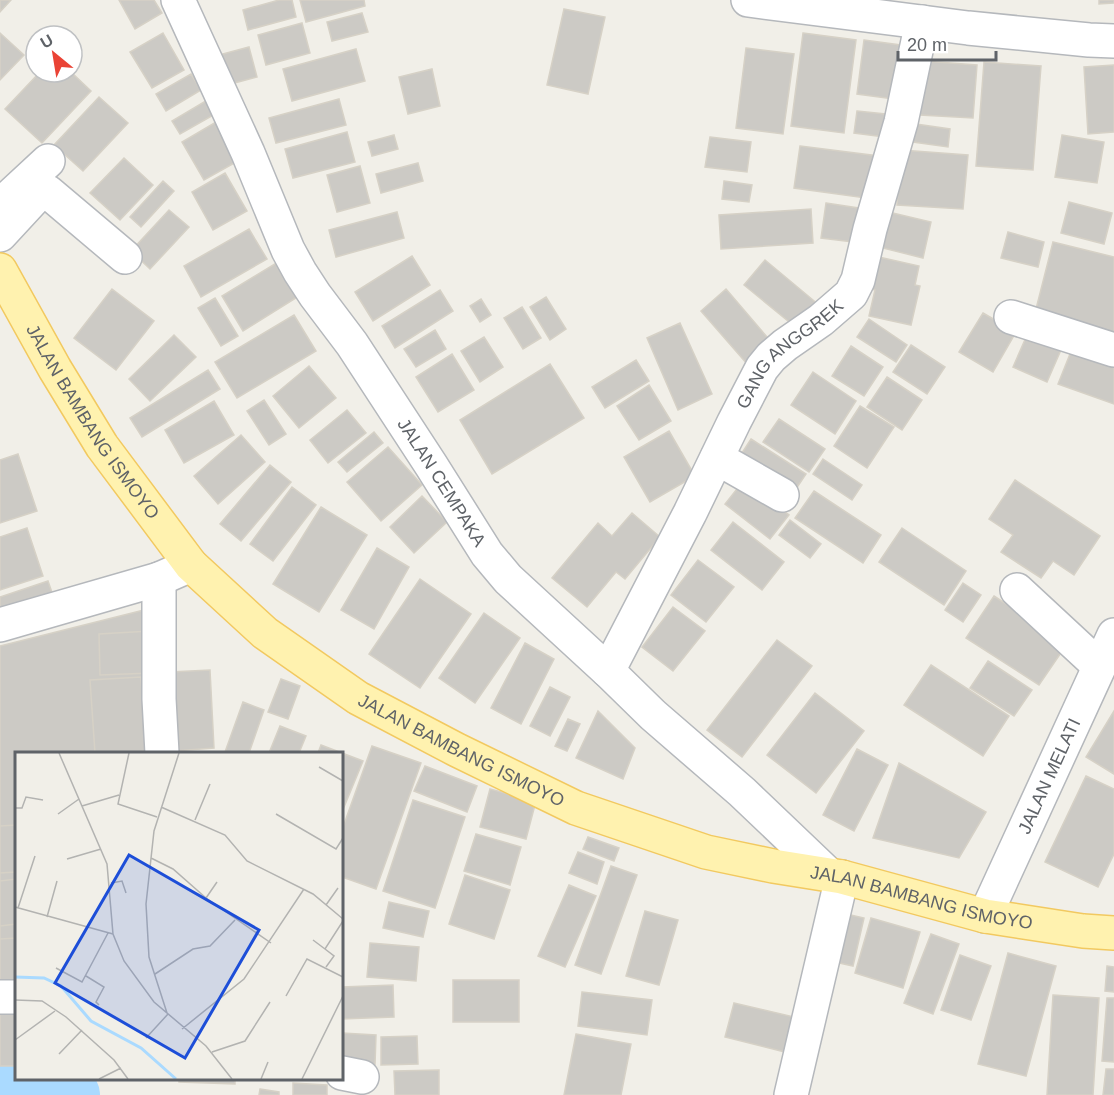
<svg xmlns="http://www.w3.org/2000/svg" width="1114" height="1095" viewBox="0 0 1114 1095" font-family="Arial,sans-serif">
	<rect width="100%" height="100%" fill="#f1efe8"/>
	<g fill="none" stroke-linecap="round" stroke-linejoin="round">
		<!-- river -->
		<path stroke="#aadaff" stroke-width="58" d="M0 1094 52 1089 71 1095"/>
	</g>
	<!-- building -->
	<path fill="#cccac5" stroke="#d6d1c6" stroke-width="1.5" d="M0 0H11L0 12Z
		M119 0H154L162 13 135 29Z
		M279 0H292L296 17 248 30 243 10Z
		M300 0H364L365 6 306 22Z
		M1099 0H1114V3L1099 4Z
		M564 9 605 17 588 94 547 85Z
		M362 13 368 32 332 41 327 22Z
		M302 23 310 53 266 65 258 35Z
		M0 33 24 55 0 80Z
		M163 33 184 70 152 88 130 52Z
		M803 33 856 40 844 133 791 126Z
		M864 40 908 46 901 100 857 94Z
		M249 47 257 77 227 85 219 55Z
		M746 48 794 54 783 134 736 128Z
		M356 49 365 81 292 101 283 69Z
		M924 61 977 65 973 118 920 115Z
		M984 62 1041 66 1033 170 976 166Z
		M1114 65V132L1088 134 1084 67Z
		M432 69 440 106 408 114 399 77Z
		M40 72H71L91 91 42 143 5 109Z
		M191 74 201 90 166 111 156 94Z
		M99 97 128 123 83 171 54 145Z
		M209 99 217 113 180 134 172 121Z
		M339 99 346 125 276 143 269 118Z
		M857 111 895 115 892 138 854 133Z
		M216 122 238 161 204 180 182 142Z
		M909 123 950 129 948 147 906 141Z
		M347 132 355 162 293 178 285 149Z
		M394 135 398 149 372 156 368 142Z
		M1062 135 1104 142 1097 183 1055 177Z
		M710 137 751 142 747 172 705 167Z
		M800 146 879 156 873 199 794 188Z
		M901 150 968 155 963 209 897 205Z
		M124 158 153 185 120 220 90 193Z
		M418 163 423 181 381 193 376 174Z
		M360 166 370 203 337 212 327 175Z
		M225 173 247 211 213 230 192 192Z
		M163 181 174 191 141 227 130 217Z
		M724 181 752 185 749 202 722 199Z
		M1069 202 1112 213 1104 244 1061 233Z
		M826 203 865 209 861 243 821 238Z
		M811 209 813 243 721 249 719 215Z
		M169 210 189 227 150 269 131 251Z
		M880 210 931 222 923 258 871 245Z
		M397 212 404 238 336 257 329 230Z
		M249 229 267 259 201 297 184 266Z
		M1008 232 1044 242 1038 267 1001 258Z
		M1053 242 1114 257V332L1035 313Z
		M870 255 919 266 915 285 920 286 911 325 869 316 875 290 863 287Z
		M412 256 430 285 373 321 355 292Z
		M765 260 819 305 799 330 744 285Z
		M278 262 299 296 243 331 222 296Z
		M112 289 154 321 116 370 74 338Z
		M726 289 773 344 748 365 701 311Z
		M440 290 453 311 395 348 382 326Z
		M546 297 566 329 550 340 530 307Z
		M215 298 238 336 221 346 198 308Z
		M481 299 491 315 480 322 470 306Z
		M522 307 541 338 523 349 504 318Z
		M983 313 1016 332 993 372 959 352Z
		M294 315 316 351 237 398 215 362Z
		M869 319 907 345 896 362 857 337Z
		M680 323 712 394 678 410 647 338Z
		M435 330 446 349 416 367 404 349Z
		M174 335 196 357 150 401 129 379Z
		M1027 335 1061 350 1047 382 1013 367Z
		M484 337 503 367 480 382 461 351Z
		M911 345 945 367 927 394 893 372Z
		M851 346 883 367 864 396 832 376Z
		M1072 349 1114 365V404L1058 384Z
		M452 354 474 390 438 412 416 377Z
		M636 360 649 381 605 408 592 387Z
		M550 364 584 418 492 474 460 420Z
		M309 366 336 398 299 428 273 396Z
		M208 370 220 389 142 437 130 418Z
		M813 372 856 401 835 434 791 405Z
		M887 377 922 400 902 430 867 407Z
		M649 385 671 421 639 440 617 406Z
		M264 400 286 434 269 445 247 411Z
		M214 401 234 435 184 463 165 430Z
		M860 406 894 427 867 468 834 446Z
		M347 410 366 433 328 463 310 440Z
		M779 419 825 449 809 472 763 442Z
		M669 431 695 476 650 502 624 457Z
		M374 432 383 443 347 472 338 462Z
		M241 435 265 462 218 504 194 476Z
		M751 439 806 474 792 495 738 459Z
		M388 447 422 485 381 521 347 482Z
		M18 454 37 511 0 523V460Z
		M823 459 862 485 852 500 813 474Z
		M270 465 291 482 241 541 220 524Z
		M744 480 789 515 770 539 725 504Z
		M1015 480 1100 536 1074 575 1053 561 1041 578 1001 552 1013 535 989 519Z
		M292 487 316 505 273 561 250 544Z
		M814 491 881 535 863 563 795 518Z
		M422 496 447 522 414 553 390 527Z
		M321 507 367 535 319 612 273 584Z
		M632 513 660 537 625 579 616 572 587 607 552 578 598 523 612 536Z
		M790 520 821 544 810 558 779 535Z
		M733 522 784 562 762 590 711 550Z
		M27 528 43 576 0 590V537Z
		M902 528 966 571 944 605 879 562Z
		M377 548 409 567 374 629 341 610Z
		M698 560 734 587 706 622 671 595Z
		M420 579 471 614 420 688 369 654Z
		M48 581 55 601 0 618V597Z
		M963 583 981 595 963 622 945 610Z
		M994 596 1067 644 1039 685 966 638Z
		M673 607 705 631 673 671 642 647Z
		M152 608 155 753H16V992H0V646Z
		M484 613 520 638 475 703 439 678Z
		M150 631 152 673 100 675 99 634Z
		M777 640 812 666 742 757 707 730Z
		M525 643 554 659 521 724 491 708Z
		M988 661 1032 690 1014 716 970 688Z
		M931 665 1009 716 983 756 904 705Z
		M210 670 214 748 175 751 170 672Z
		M141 677 146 753H95L90 680Z
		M281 679 300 686 288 719 268 712Z
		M550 687 570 697 550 736 530 726Z
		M815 693 864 731 816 793 767 755Z
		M243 702 264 710 249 753 225 752Z
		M598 711 635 748 623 779 576 758Z
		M1114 711V774L1086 757Z
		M568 719 580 724 567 751 555 746Z
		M280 726 306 736 299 753H269Z
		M321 745 342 753H318Z
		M372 746 421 763 376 889 342 877V830Z
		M857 749 888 765 854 831 823 815Z
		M342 753 363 761 342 812Z
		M899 763 986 812 959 858 873 838Z
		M425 766 477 786 467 812 414 791Z
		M1086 776 1114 789V854L1098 887 1045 862Z
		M490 789 536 801 526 839 480 827Z
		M413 800 465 817 435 908 383 891Z
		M16 825V872L0 873V826Z
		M476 834 521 847 510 885 464 871Z
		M588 837 619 848 614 861 583 849Z
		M578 852 604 862 597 884 569 873Z
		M611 866 637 875 601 974 575 965Z
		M465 875 510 890 494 939 449 924Z
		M16 879V924L0 926V881Z
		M569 885 596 896 565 967 538 956Z
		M389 902 429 911 423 937 383 928Z
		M645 911 678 920 659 985 626 976Z
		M842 913 864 918 853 966 830 961Z
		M871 918 920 932 903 988 855 973Z
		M931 934 959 944 933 1014 904 1003Z
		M16 938V989L0 990V939Z
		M370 943 419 947 416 981 367 977Z
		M1008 953 1056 966 1026 1076 978 1064Z
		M960 955 991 966 971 1020 941 1010Z
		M1107 966 1114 967V992L1105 991Z
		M453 980H519V1022H453Z
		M393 985 394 1017 342 1019V987Z
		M582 992 652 1000 647 1035 578 1026Z
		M1053 995 1099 998 1093 1095H1047Z
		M1107 998H1114V1062L1102 1061Z
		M734 1003 794 1017 785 1052 725 1037Z
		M0 1008 16 1009V1066H0Z
		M342 1033 376 1035 375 1065 342 1064Z
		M576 1034 631 1044 621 1095H564Z
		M417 1036 418 1064 381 1065V1037Z
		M1106 1069H1114V1095H1103Z
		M439 1070V1095H395L394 1071Z
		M179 1078H235V1084L179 1082Z
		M293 1083 327 1085V1095H293Z
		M260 1089 279 1092V1095H259Z"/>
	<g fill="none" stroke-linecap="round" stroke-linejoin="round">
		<defs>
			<g id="minor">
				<path id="s1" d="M178 0 248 153 288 250 300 272 315 295 352 344 431 465 487 554 508 579 608 671 653 715 742 792 828 874"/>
				<path d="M748 0 968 28 1089 40 1114 41"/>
				<path d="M6 200 48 161"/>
				<path d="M0 235 37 195 42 192H48L125 257"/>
				<path d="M1011 317 1114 350"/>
				<path d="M717 458 782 495"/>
				<path d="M159 579V699L162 753"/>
				<path d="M1017 590 1099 666"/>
				<path d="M0 625 159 579 191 565"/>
				<path id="s2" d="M608 671 690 513 734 422 762 368 771 357 785 345 821 320 851 294 858 280 870 229 901 122 922 22"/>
				<path id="s3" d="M985 916 1114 635"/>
				<path d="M0 997H16"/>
				<path d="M342 1073 362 1077"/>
				<path d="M791 1095 842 877"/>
			</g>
			<g id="major">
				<path id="s4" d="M0 270 55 369 102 446 191 565 265 633 358 698 457 750 576 808 706 852 773 866 842 877 985 916 1083 931 1114 933"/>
			</g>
		</defs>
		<!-- minor casing -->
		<use href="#minor" stroke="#b5b8bc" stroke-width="36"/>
		<!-- major casing -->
		<use href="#major" stroke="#f2c960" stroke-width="36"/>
		<!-- minor -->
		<use href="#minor" stroke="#fff" stroke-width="33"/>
		<!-- major -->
		<use href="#major" stroke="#fff2af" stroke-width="33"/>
	</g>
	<g text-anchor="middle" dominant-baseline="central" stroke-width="6" stroke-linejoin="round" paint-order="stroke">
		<!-- street labels -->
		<g font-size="18" fill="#5f6368" stroke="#fff">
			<text stroke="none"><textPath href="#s2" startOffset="369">GANG ANGGREK</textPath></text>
			<text stroke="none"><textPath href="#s4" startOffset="178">JALAN BAMBANG ISMOYO</textPath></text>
			<text stroke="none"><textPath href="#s1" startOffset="552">JALAN CEMPAKA</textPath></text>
			<text stroke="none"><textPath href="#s4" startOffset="682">JALAN BAMBANG ISMOYO</textPath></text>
			<text stroke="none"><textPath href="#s3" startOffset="154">JALAN MELATI</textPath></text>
			<text stroke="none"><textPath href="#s4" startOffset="1168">JALAN BAMBANG ISMOYO</textPath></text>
		</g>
	</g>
	<!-- overview -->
	<g transform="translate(15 752)">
		<rect width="328" height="328" fill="#f1efe8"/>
		<path fill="none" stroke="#aadaff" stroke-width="3" d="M0 225 29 226 46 234 76 269 126 296 161 327"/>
		<path fill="none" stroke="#b3b3b1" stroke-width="1.5" d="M44 1 92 112 98 182 109 209 139 250 191 294 217 327M114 1 103 52 142 65M304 15 328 29M67 54 104 43M146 55 210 83 232 109 298 142 328 167M0 56H7L11 45 28 48M43 62 64 47M261 62 321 97 328 86M180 68 195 32M136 106 158 117 191 146 256 191M52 107 86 97M96 131 107 129 111 141M191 146 202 130M311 153 323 136M0 155 98 182M3 156 20 104M32 165 42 129M298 188 310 197 328 169M310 197 319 204 311 215M41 216 67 230 93 181M140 222 178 197 195 194 220 168M71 224 89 235 81 250 84 253M271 244 292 207 328 225M0 248 27 249 51 265 99 308 113 327M152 261 134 205 131 152 139 79 164 1M167 277 229 227 289 137M131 286 153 262M0 288 40 259M197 300 230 289 255 250M44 302 67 278M84 327 106 316M246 327 253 310M287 327 328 244"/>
		<path fill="#1d4ed8" fill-opacity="0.15" stroke="#1d4ed8" stroke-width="3" d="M114 103 244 178 170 306 40 231Z"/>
		<rect width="328" height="328" fill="none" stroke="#5f6368" stroke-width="3"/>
	</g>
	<!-- north arrow -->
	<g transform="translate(54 54) rotate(330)"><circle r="28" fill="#ffffff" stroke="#bfc1c3" stroke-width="1.5"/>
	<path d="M0-4.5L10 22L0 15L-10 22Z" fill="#ea4335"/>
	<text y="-9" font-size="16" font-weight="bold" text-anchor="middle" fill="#5f6368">U</text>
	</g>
	<!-- scale -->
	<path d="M898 51v9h98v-9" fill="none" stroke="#5f6368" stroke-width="3"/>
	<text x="907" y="51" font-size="18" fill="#5f6368" stroke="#ffffff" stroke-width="4.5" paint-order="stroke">20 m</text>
</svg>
